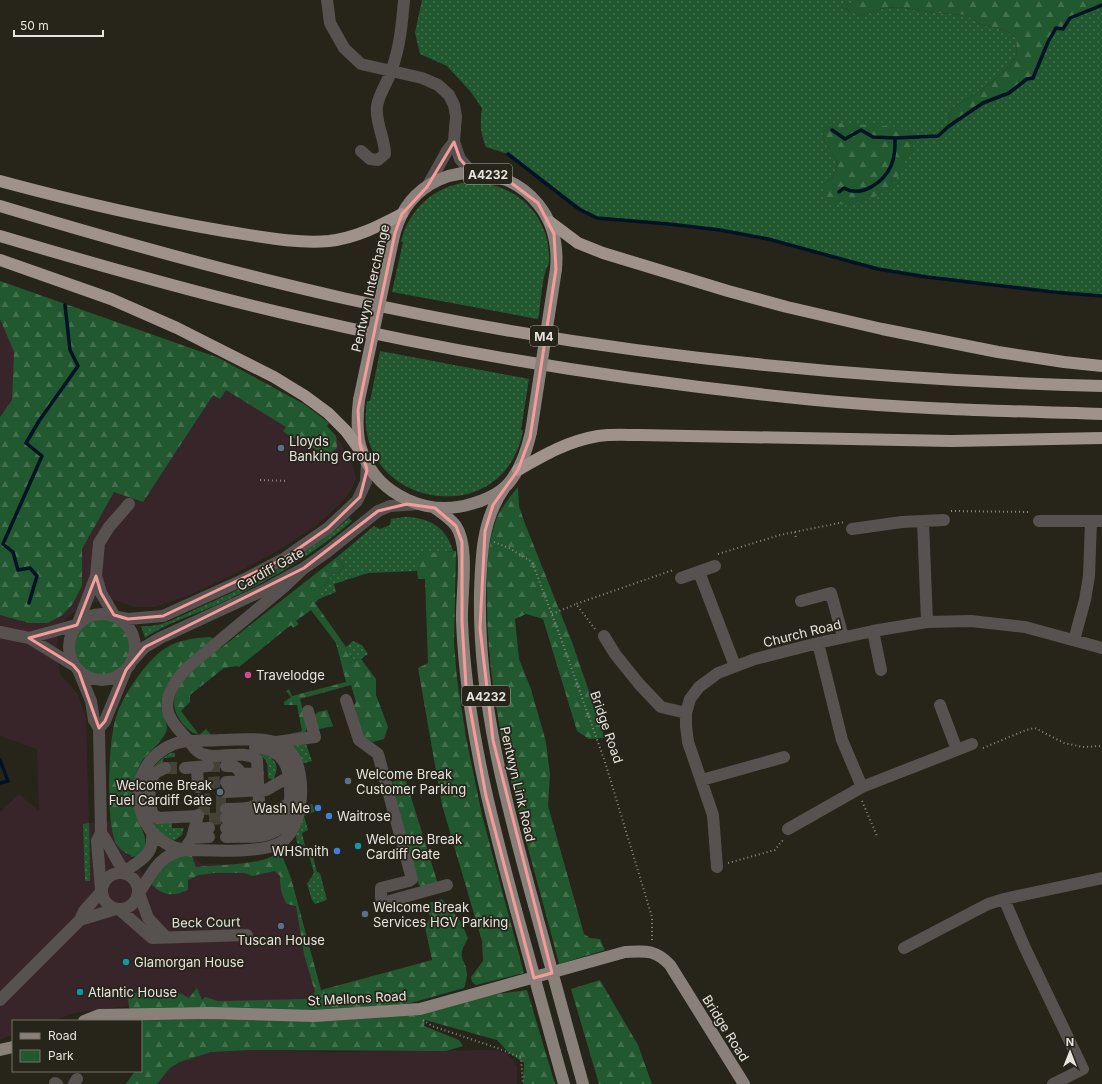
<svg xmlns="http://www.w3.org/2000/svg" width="1102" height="1084" viewBox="0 0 1102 1084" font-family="Inter,sans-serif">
	<defs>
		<pattern id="green-dots" width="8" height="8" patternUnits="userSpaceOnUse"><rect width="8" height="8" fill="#22582f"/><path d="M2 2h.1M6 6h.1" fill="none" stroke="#42704d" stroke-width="1.8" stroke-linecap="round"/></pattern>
		<pattern id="forest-firs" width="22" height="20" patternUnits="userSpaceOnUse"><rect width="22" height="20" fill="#22582f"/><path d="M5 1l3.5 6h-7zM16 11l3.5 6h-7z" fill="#42704d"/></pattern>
	</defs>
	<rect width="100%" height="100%" fill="#27241a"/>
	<!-- commercial -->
	<path fill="#38252a" d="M0 319 14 352 12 400 0 416Z
		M218 361 327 426 337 437 352 463 356 478 351 491 340 504 316 526 281 549 235 574 194 593 155 607H135L114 600 110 603 95 602 80 607 66 619 58 637 57 650 60 674 78 694 86 718 89 823 112 821 115 840 122 850 131 855V858L144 875 147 891 150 883 191 854 201 864H284L326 1005 131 1006 78 1012 53 1021H13V1035L0 1040V812L19 794 39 811 37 749 0 736V615L29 623H47L75 548 111 488Z
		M252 1050 324 1052 495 1050 506 1053 512 1059 517 1067V1084H157L170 1068 192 1057 211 1052Z"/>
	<!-- green -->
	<path fill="url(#green-dots)" fill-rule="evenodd" d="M422 0H859L842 7 860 16 885 8 899 7 935 13 966 15 982 25 1003 29 1016 38 1017 55C996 84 978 91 950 110L949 126 983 103 1009 93 1027 79 1056 28 1070 18 1102 5V296L1053 292 927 277 878 269 768 239 720 230 669 224 597 218 579 209 508 154 486 147C480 133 480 122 482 108L470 91 447 66 420 54 415 33ZM827 127 913 147 902 166 857 202 849 205 825 193V183L833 177 838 163 825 143 823 133Z
		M466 182C512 180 551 213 549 261 549 266 547 267 546 270 541 285 541 304 538 319L392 292 403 242 401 241C410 208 433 188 466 182Z
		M380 351 529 379 521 430H523C505 535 349 508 367 401H370Z
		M404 517C428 517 447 527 453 551L422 555 417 571 368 573 334 584 336 592 319 599V589L328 582 331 574 338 573 344 567 337 557 374 526 380 529 390 525 391 519Z
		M349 518 352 521C313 555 269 581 223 602 197 614 168 622 145 638L141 626C161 628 180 616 198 608 252 584 304 558 349 518Z
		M353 641 362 645 368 654 361 659 353 660 347 652 346 647Z
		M306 744 312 761 301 764 289 746Z
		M256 751C271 756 283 762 273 780L268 778C267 765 270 760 256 753Z
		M171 753H175V757L164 758 161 766C143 772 142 810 155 821H172V828H184L182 835 175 840C167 840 162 835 156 830 131 807 143 766 171 753Z
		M312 804 316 811 304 816 308 830 302 833 305 846 297 843 296 836 304 806Z
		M89 823 90 881H85L83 824Z
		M312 847 315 854 313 857 317 872 320 873 327 900 315 904 312 900 307 884 314 873 307 848Z"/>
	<!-- forest -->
	<path fill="url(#forest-firs)" d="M859 0H1102V5L1070 18 1063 29 1056 28 1048 42 1033 78 1027 79 1009 93 983 103 949 126 950 110C978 91 996 84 1017 55L1016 38 1003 29 982 25 966 15 935 13 899 7 885 8 860 16 842 7Z
		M839 123 898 127 912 132 915 137 913 147 892 187 877 196 849 205 831 203 825 193V183L833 177 838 163 825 143 823 133 827 127Z
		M0 281 219 358 304 404 329 423 327 426 336 436 337 448 326 457 323 453 288 435 283 431 286 427 226 390 220 399 213 395 143 502 114 492 82 549V586L72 605 61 616 47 623H29L0 615V417L12 400 14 352 0 319Z
		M518 487 519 506 524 521 572 642 605 738 589 739 577 731 543 619 526 614 515 619 519 659 531 689 546 742 550 775 548 806 584 934 590 938 600 939 605 950 559 964C529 845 488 727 487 604 487 577 486 549 495 523 499 510 509 498 518 487Z
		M456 551 454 642 457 679 466 737 482 815 524 973 476 985 472 982 471 977 483 961 482 941 442 805 418 668 428 663 425 579H418L416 564 421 556 426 553Z
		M337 557 344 567 338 573 331 574 328 582 319 589V599L315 603 346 647 347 652 353 660 361 659 376 679V695L388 727 384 739 373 742 363 737 354 705 356 702 351 685 300 699 307 727 306 732 281 736 302 731 297 705H284V702L291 697 286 691 289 689 292 696 346 682 336 643 311 610 296 621 299 624 293 628 291 625 239 667 237 666 224 668 190 695V702L181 711 199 735 206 729 212 736C196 735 190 734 180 720 159 690 199 665 219 646L221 648Z
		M74 647a28 28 0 1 1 56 0a28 28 0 1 1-56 0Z
		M211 637 213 639C192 657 162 676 161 707 161 716 170 724 166 732 159 748 138 757 136 776 134 787 136 809 138 819 141 830 147 834 145 848L138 856 131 857V855C124 853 118 848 115 841 106 818 108 741 116 717 122 697 143 666 160 652 175 640 192 638 211 637Z
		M327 710 333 726 320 729 317 728 314 716 318 712Z
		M397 780 406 781 438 884 420 886 418 883 392 782Z
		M191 854 196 867C216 865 258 865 275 855L283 858 291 878 321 990 432 960 425 927 430 917 425 904 442 899 461 922 468 938C455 961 466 956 467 975 467 979 465 984 464 988L411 1003 327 1012 130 1013 127 993C148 993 170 986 189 998L197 988 202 1000 205 997 218 1001 305 999 310 998 315 992 304 954 296 906 287 904C281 895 280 886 280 876L275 871 252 876 245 873H214L199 875 188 880V890C172 897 163 896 150 883L153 878 174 857Z
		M600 980 638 1045 652 1084H599L571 989Z
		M527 990 555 1084H523L524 1063 508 1052 497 1040 425 1020 424 1026 459 1040 463 1046 446 1051 252 1050 211 1052 180 1062 170 1068 157 1084H126L135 1071H141V1021H90L321 1018Z"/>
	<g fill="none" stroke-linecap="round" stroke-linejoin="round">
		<!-- stream -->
		<path stroke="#001326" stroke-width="3.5" d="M832 130 845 139 861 130 873 137 895 138
			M508 154 579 209 597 218 669 224 720 230 768 239 878 269 927 277 1053 292 1102 296
			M839 192 844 188C861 198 883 183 891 166 895 157 895 148 895 138L938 136 949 126 983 103 1009 93 1027 79 1033 78 1048 42 1056 28 1063 29 1070 18 1102 5
			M29 603 37 576 30 568 18 570 13 552 3 544 42 456 26 443 39 421 78 366 70 350 65 305
			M0 760 8 781 0 783"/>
		<!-- minor-tunnel -->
		<path stroke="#444137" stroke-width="12" stroke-dasharray="12 6" stroke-linecap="butt" d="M208 766H226
			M165 768H185
			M208 783 226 782
			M198 800 226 799
			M198 809H226
			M209 819 226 818"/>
		<!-- path -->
		<path stroke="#8a8880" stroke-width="2" stroke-dasharray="1 3" stroke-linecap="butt" d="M260 480 288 481
			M951 511 1031 512
			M795 532 796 538
			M494 542 509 548 532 562 559 633 605 762 652 917V941
			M718 554 780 535 844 522
			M552 614 576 604
			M595 629 576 604 673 570
			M983 748 1026 730 1035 728 1064 743 1083 747 1102 746
			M862 801 877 836
			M728 863 775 850 781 842 785 839
			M423 1020 432 1026 500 1049 521 1058 523 1084"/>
		<!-- minor -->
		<path stroke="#57524f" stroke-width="12" d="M327 0 330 23 344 48 361 64 422 78 438 85 449 95 454 105 456 116 454 142 460 159 472 173
			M361 151 370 159 378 160 385 154C385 138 375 123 377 106 379 93 388 82 392 69 400 46 402 24 404 0
			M427 187 447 151 454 142
			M923 521 927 622
			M1039 521H1102
			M852 529 902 522 944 520
			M699 572 735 666
			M96 576 101 593 114 615
			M681 578 715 566
			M801 601 831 593 843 637
			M69 647a33 33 0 1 1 66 0a33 33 0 1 1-66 0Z
			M117 617 128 619 163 616 245 579 285 558 328 528 357 501 366 482 367 463
			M78 623 96 576 99 543 109 527 129 504
			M873 631 881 670
			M0 632 29 638 73 665
			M604 636 615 654 640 685 661 707 686 713
			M29 638 76 625
			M1074 640 1085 600 1089 576 1091 521
			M818 643 842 740 862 787 972 744
			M133 660 145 647 160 638 262 591 304 568 327 552 378 511 390 506 418 504
			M79 672 91 701 94 720 99 728 101 833 97 841 101 890
			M346 700 359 740 378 754 412 879 409 881 381 888V898L386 902 447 885
			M940 705 957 750
			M99 728 105 721 126 670
			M276 742 315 737 308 711
			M226 766C234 766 237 766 241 774L258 773
			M197 767 198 787
			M165 768 155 773C148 786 148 802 153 815L158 818 198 816
			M185 768 208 766
			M702 780 784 757
			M226 782 253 781
			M226 792 266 790 296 773
			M226 809C237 808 253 811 259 802L257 760C245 749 221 759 206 755 196 753 194 747 188 740 181 732 173 725 169 715 162 697 177 678 189 666L284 587 304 568
			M226 818 269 815 290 803C291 776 290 749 255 747
			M226 828C246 827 268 830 283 814
			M196 829 209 828
			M788 829 862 787
			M101 833C110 844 115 860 125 872 140 859 154 857 152 833
			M226 837C258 836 285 842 290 803
			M192 838 209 837
			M184 850 192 838 198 815
			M717 867 713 815 688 742 686 726V713L690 699 699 687 718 673 755 659 818 643 873 631 927 622 971 621 1025 627 1102 648
			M102 891a18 18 0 1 1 36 0a18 18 0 1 1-36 0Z
			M1004 899 1025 948 1083 1069 1053 1084
			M119 909 152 938 247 935
			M80 920 116 909
			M165 936 148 918 139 893C152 873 159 855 184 850 209 850 260 854 280 843 304 829 307 774 292 754 286 746 275 741 265 740 251 738 235 740 220 740 207 741 193 740 181 742 175 743 169 746 164 749 121 776 135 841 184 850
			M904 948 988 904 1004 899 1102 878
			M0 1000 80 920 84 911 101 892
			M55 1083 57 1084
			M74 1084 77 1079"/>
		<!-- major -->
		<path stroke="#8a807a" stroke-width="12" d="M393 240C415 135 566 160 556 269
			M359 400C357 417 356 438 363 454 379 496 429 517 471 504 483 501 499 494 508 484 521 469 527 450 531 432
			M505 487C482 519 481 556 480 594 478 701 506 803 534 905
			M435 508C442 513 451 519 456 526 470 547 461 596 462 621 466 721 490 814 516 910
			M84 1021 99 1015 211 1013 314 1016 420 1009 625 952C645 951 655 949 670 965L744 1084
			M573 1048 583 1084
			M0 1050 13 1047
			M555 1052 564 1084"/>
		<!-- highway -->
		<path stroke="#9e928b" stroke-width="12" d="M0 181C74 201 148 218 224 231 258 236 295 244 329 241 356 238 379 226 402 214
			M0 206C113 240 227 272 343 298 592 354 847 379 1102 386
			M550 222 578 243 603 253 728 291 787 307 882 329 998 352 1064 362 1102 366
			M0 236C101 266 202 295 304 318 472 357 644 383 815 400 910 409 1007 411 1102 414
			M0 260 111 299 177 328 274 377 305 396 328 413 346 431 362 453
			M518 470C544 455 568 441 598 436 612 434 626 435 639 435L951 441 1102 438"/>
		<!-- major-bridge -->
		<path stroke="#8a807a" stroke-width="12" d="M359 400 393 240
			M531 432 556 269
			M534 905 573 1048
			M516 910 555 1052"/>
	</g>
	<!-- marked area -->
	<path fill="none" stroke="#f59b9b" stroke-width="3" stroke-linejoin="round" d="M454 142 460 159 472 173 510 182 538 203 554 234 556 269 530 438 518 470 493 505 485 531 480 628 493 740 552 973 534 978 486 796 466 686 462 622V542L456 526 435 508 407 504 378 511 304 568 145 647 126 670 105 721 99 728 79 672 73 665 29 638 77 625 96 576 101 593 114 615 128 619 163 616 285 558 328 528 360 497 367 470 360 444 358 410 395 233 402 214 427 187Z"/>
	<!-- markers -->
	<g fill="#5c6f8a" stroke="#27241a" stroke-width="1.5">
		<circle cx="281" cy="448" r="4"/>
		<circle cx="348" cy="781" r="4"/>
		<circle cx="220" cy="792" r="4"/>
		<circle cx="365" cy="914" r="4"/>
		<circle cx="281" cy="926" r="4"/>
	</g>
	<circle fill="#d1479c" stroke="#27241a" stroke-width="1.5" cx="248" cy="675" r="4"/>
	<g fill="#3f7fe0" stroke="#27241a" stroke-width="1.5">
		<circle cx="318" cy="808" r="4"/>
		<circle cx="329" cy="816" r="4"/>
		<circle cx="337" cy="851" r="4"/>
	</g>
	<g fill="#0f9aa8" stroke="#27241a" stroke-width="1.5">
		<circle cx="358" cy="846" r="4"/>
		<circle cx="126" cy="962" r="4"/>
		<circle cx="80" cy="992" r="4"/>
	</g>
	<g text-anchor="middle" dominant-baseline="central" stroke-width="3.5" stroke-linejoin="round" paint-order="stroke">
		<!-- shield labels -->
		<g fill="#27241a" stroke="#adaaa3" stroke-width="1">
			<rect x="464" y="164" width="48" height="20" rx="3"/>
			<rect x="530" y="326" width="28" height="20" rx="3"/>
			<rect x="462" y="686" width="48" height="20" rx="3"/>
		</g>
		<g font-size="12" font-weight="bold" fill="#e6e4de">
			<text x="488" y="174">A4232</text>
			<text x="544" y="336">M4</text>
			<text x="486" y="696">A4232</text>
		</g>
		<!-- street labels -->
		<g font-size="13" fill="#e6e4de" stroke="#27241a">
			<text transform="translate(370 288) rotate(-77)">Pentwyn Interchange</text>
			<text transform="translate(270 569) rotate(-29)">Cardiff Gate</text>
			<text transform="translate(802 633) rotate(-14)">Church Road</text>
			<text transform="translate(607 727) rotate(71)">Bridge Road</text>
			<text transform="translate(518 784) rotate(77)">Pentwyn Link Road</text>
			<text transform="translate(206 922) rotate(-1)">Beck Court</text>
			<text transform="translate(357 998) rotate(-3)">St Mellons Road</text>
			<text transform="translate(726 1028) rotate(58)">Bridge Road</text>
		</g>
		<!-- poi labels -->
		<g font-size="13" fill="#e6e4de" stroke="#27241a" text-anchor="start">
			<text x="289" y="441">Lloyds<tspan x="289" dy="15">Banking Group</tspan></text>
			<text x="256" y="675">Travelodge</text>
			<text x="356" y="774">Welcome Break<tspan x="356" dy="15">Customer Parking</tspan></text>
			<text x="212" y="785" text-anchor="end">Welcome Break<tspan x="212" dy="15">Fuel Cardiff Gate</tspan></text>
			<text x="310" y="808" text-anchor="end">Wash Me</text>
			<text x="337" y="816">Waitrose</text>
			<text x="366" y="839">Welcome Break<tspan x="366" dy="15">Cardiff Gate</tspan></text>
			<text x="329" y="851" text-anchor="end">WHSmith</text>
			<text x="373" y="907">Welcome Break<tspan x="373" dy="15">Services HGV Parking</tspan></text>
			<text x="281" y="940" text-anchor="middle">Tuscan House</text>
			<text x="134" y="962">Glamorgan House</text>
			<text x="88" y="992">Atlantic House</text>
		</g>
	</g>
	<!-- legend -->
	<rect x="12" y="1020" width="130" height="52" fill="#27241a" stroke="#737168"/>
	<rect x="20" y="1033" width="20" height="6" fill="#8a807a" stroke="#737168"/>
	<text x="48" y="1040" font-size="12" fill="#e6e4de">Road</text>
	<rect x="20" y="1050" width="20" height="12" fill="#22582f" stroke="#737168"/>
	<text x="48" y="1060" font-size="12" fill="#e6e4de">Park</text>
	<!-- north arrow -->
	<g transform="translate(1070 1052)" stroke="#27241a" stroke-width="3" paint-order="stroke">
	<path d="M0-3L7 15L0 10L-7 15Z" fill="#e6e4de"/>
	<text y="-6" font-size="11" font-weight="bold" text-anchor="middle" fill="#e6e4de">N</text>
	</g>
	<!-- scale -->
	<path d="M14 30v6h89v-6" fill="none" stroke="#e6e4de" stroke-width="2"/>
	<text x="20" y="30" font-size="12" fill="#e6e4de" stroke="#27241a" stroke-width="3" paint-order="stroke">50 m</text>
</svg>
